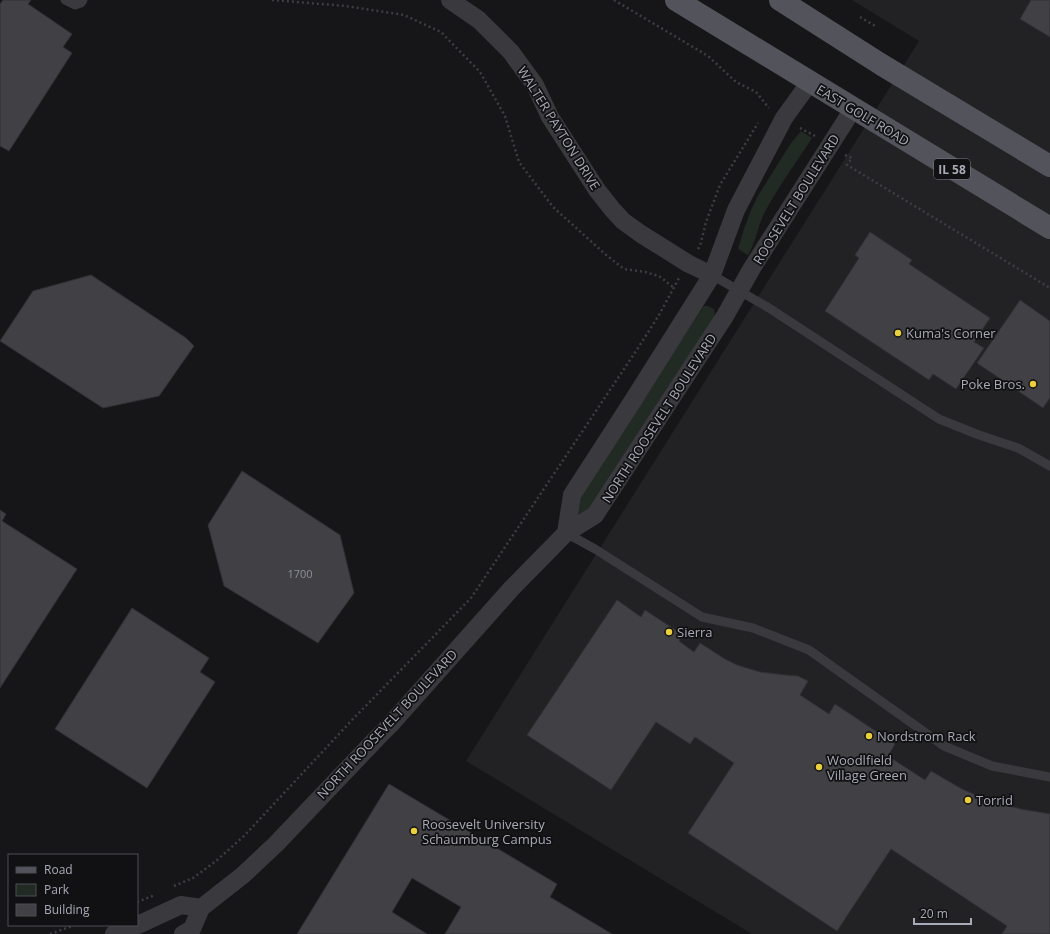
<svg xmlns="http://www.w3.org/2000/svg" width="1050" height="934" viewBox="0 0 1050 934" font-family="'Open Sans',sans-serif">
	<rect width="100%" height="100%" fill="#161618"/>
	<!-- built -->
	<path fill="#222225" d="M852 0H1050V934H752L466 761 919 41Z"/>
	<!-- green -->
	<path fill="#222a24" d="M801 131 812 138C796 163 777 188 764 214 757 228 756 242 748 255L738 249 744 229 751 210 759 194 791 143Z
		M704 306H708L714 309 715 317 601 492 585 513 580 516 578 515V503L583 494 702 308Z"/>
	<!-- building -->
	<path fill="#404045" stroke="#313034" d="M3 0H31L28 4 72 34 63 47 72 53 9 151 0 146V4Z
		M1031 0H1050V37L1020 19Z
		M870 232 912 260 909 264 990 318 974 342 984 348 956 389 933 374 929 380 825 311 859 258 855 255Z
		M91 275 186 338 194 346 159 396 103 408 0 341 33 291Z
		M1020 300 1050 321V398L1043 408 977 363Z
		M242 471 340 535 354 593 318 643 224 586 208 525Z
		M0 510 6 514 2 521 77 569 0 688Z
		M617 600 641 617 645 610 683 635 679 641 694 652 700 643 725 659 737 665 760 672 786 675 798 676 808 681 800 695 829 714 835 704 895 744 888 756 925 780 931 771 962 789 990 801 1021 809 1050 814V934H1002L1007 926 891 849 837 931 688 833 734 763 695 737 690 744 656 722 611 790 527 735Z
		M132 608 209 658 200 672 215 682 147 788 55 729Z
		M389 784 557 884 550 897 612 934H445L461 907 412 878 392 912 427 934H297Z"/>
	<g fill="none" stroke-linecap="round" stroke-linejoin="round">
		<!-- path -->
		<path stroke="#3d3e43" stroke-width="2.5" stroke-dasharray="2 3" stroke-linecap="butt" d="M272 0 346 6 404 15 441 32 480 72 505 116 519 162 553 207 605 254 624 269 645 272 659 276 673 287
			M614 0 708 56 736 82 756 92 769 108
			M860 17 877 27
			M800 128 815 136
			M845 155 852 158 847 165 1050 288
			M698 249 700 246 706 222 720 185 758 123
			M174 886 193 878 216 861 244 836 352 720 471 598 638 348 659 315 679 278
			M137 902 155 895
			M50 934 75 925"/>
		<!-- service -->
		<path stroke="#39393e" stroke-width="9" d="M65 0 75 5 81 3 83 0
			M712 275 769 308 939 419 979 435 1018 448 1050 466
			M566 533 595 549 702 617 753 628 809 650 944 746 992 766 1050 777"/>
		<!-- minor -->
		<path stroke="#39393e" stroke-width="18" d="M450 0 479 20 511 52 535 85 550 117 597 190 612 209 623 221 641 234 689 264 712 275
			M566 533 572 495 634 399 712 275 736 210 784 118 810 82
			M114 934 140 924 181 905 201 908
			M183 934 192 929 201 908 243 875 276 844 377 738 390 725 511 589 566 533 595 515 725 316 752 268 853 109"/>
		<!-- primary -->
		<path stroke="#53535b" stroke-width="22" d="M676 0 1050 228
			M780 0 882 65 1050 166"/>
	</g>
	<!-- markers -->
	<g fill="#ead03b" stroke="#111113" stroke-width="1.5">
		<circle cx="898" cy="333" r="4"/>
		<circle cx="1033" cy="384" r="4"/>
		<circle cx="669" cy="632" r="4"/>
		<circle cx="869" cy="736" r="4"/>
		<circle cx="819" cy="767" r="4"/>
		<circle cx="968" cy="800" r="4"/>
		<circle cx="414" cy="831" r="4"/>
	</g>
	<g text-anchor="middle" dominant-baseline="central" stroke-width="3.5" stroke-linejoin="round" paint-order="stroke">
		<!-- number labels -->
		<g font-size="11" fill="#8e909a">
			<text x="300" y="573">1700</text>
		</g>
		<!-- shield labels -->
		<rect fill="#111113" stroke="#7b7c86" stroke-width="1" x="934" y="159" width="36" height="20" rx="3"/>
		<g font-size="12" font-weight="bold" fill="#a8aab7">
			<text x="952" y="169">IL 58</text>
		</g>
		<!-- street labels -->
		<g font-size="13" fill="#a8aab7" stroke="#111113">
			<text transform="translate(863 115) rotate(31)">EAST GOLF ROAD</text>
			<text transform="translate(559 128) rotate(58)">WALTER PAYTON DRIVE</text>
			<text transform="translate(796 199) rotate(-58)">ROOSEVELT BOULEVARD</text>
			<text transform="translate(659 418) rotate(-57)">NORTH ROOSEVELT BOULEVARD</text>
			<text transform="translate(387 724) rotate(-47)">NORTH ROOSEVELT BOULEVARD</text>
		</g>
		<!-- poi labels -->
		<g font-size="13" fill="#a8aab7" stroke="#111113" text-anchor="start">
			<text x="906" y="333">Kuma's Corner</text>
			<text x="1025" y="384" text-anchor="end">Poke Bros.</text>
			<text x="677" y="632">Sierra</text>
			<text x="877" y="736">Nordstrom Rack</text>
			<text x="827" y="760">Woodlfield<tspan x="827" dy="15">Village Green</tspan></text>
			<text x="976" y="800">Torrid</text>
			<text x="422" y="824">Roosevelt University<tspan x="422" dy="15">Schaumburg Campus</tspan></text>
		</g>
	</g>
	<!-- legend -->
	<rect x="8" y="854" width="130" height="72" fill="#111113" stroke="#4d4e55"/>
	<rect x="16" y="867" width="20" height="6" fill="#53535b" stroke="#4d4e55"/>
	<text x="44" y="874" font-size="12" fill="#a8aab7">Road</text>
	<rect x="16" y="884" width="20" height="12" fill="#222a24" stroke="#4d4e55"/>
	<text x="44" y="894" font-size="12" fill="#a8aab7">Park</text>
	<rect x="16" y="904" width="20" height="12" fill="#404045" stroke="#4d4e55"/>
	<text x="44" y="914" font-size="12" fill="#a8aab7">Building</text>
	<!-- scale -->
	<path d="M914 918v6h57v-6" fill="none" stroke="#a8aab7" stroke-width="2"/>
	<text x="920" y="918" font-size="12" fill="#a8aab7" stroke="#111113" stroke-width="3" paint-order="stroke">20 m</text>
</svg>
